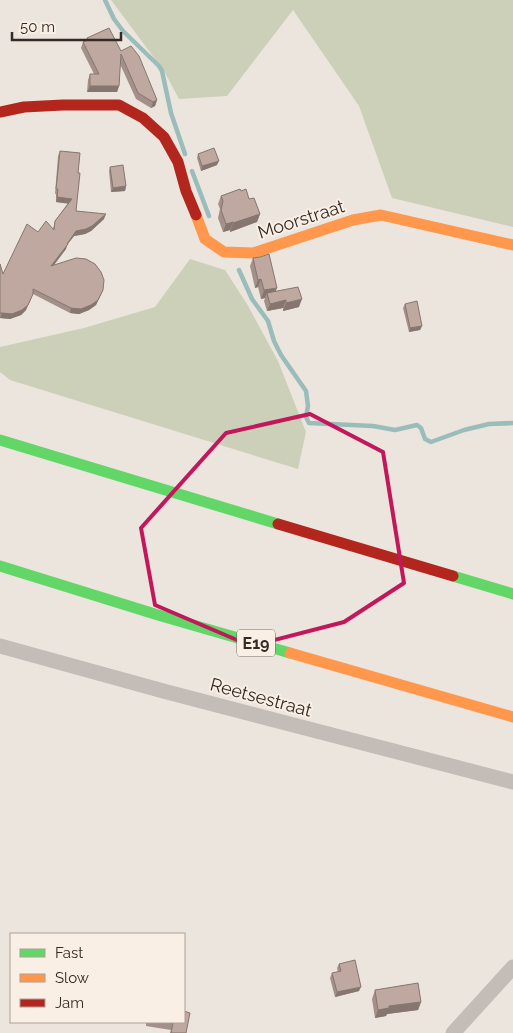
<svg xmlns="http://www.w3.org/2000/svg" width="513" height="1033" viewBox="0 0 513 1033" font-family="Raleway,sans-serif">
	<rect width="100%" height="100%" fill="#ebe5de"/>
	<!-- green -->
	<path fill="#ccd0b8" d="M111 0H513V227L392 198 359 106 293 10 227 96 179 99 164 71Z
		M190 259 225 270 247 304 278 361 306 432 298 469 10 380 0 372V347L84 328 155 307Z"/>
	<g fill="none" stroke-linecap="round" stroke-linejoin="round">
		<!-- stream -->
		<path stroke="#9abdbc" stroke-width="4.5" d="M105 0 114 19 123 31 159 66 162 71 171 113 185 154
			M192 171 209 216
			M239 270 252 299 268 321 274 341 281 355 306 391 308 406 306 417 309 423 373 426 395 430 417 425 421 428 425 439 431 442 464 430 489 424 513 423"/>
		<!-- street -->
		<path stroke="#c3bcb7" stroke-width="15" d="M0 646 167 692 513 782
			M453 1033 513 967"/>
		<!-- fast -->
		<path stroke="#63d668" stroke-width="11" d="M0 440 278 524
			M0 566 158 615 290 653
			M453 576 513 594"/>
		<!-- slow -->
		<path stroke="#ff974d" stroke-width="11" d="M196 215 205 239 224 252 253 253 353 220 381 215 513 245
			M290 653 513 717"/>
		<!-- jam -->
		<path stroke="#b3261e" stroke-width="11" d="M0 112 24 107 63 105H119L143 118 164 137 178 162 186 191 196 215
			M278 524 453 576"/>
	</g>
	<!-- wall -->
	<path fill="#a39089" d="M87 38 121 51 157 100 155 106 151 108 136 99 120 64 119 86 117 92H87L88 80 90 74H94L81 48 83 42 86 40Z
		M60 151 78 173 76 211 104 219 91 231 85 234 74 236 67 245 66 249 54 265 103 290 96 305 89 310 79 314 70 313 33 294 26 310 21 315 10 319 0 318V264L3 274 38 232 53 229 55 221 68 203 56 202V194H55L58 156Z
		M198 154 217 165 201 171 197 158Z
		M110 167 126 186 125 191 111 192 109 171Z
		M241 191 249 199 260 214 257 222 230 232V230L223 232 218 218 220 209 218 204 221 196Z
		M253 258 276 291 299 307 283 311V308L267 311 264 301 265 298 261 299 258 287 255 288 250 266Z
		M405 304 422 326 420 330 409 332 403 308Z
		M339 964 359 991 335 997 330 978 332 973 338 972 337 968Z
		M375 990 421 1002 418 1010 387 1014 386 1016 375 1018 372 999Z
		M146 1022H184L186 1033H170L171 1030 146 1026Z"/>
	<!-- shaded-wall -->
	<path fill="#85766f" d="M90 86H119L117 92H87Z
		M157 100 155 106 151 108 153 102Z
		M219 161 217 165 201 171 202 166Z
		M126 186 125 191 111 192 113 188Z
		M57 197 72 199 70 204 56 202Z
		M106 214 104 219 91 231 85 234 74 236 67 245 66 249 50 270 51 266 76 231Z
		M260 214 257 222 230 232 233 223Z
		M233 222 230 230 223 232 226 224Z
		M261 279 258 287 255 288 258 280Z
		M277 288 274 296 267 293 265 298 261 299 264 290Z
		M103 290 96 305 89 310 79 314 70 313 71 308Z
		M33 294 26 310 21 315 10 319 0 318 2 313Z
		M302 299 299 307 283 311 286 303Z
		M286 300 283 308 267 311 270 304Z
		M422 326 420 330 409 332 410 328Z
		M361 987 359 991 335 997 337 992Z
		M421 1002 418 1010 387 1014 386 1016 375 1018 378 1010 389 1006Z"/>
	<!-- building -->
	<path fill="#bea89f" stroke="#85766f" d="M109 28 121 51 131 46 139 56 157 100 153 102 138 93 121 54 119 86H90V74H99L83 42 88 40 87 38Z
		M214 148 219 161 202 166 198 154Z
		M60 151 80 153 78 173H80L76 211 106 214 92 226 86 229 76 231 67 244H68L51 266 76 258 86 259 95 264 101 272 104 280 103 290 98 300 91 305 81 309 71 308 33 289V294L28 305 22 310 12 314 2 313H0V264L3 274 27 224 38 232 46 221 54 230 55 221 72 199 57 197 58 189H56Z
		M123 165 126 186 113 188 110 167Z
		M240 189 241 191 246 189 249 199 254 198 260 214 233 223V222L226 224 221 210 223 201 221 196Z
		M269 254 277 288 264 290 261 279 258 280 253 258 260 257Z
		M298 287 302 299 286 303V300L270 304 267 293Z
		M417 301 422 326 410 328 405 304Z
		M355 960 361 987 337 992 332 973 341 971 339 964Z
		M418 983 421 1002 389 1006V1008L378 1010 375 990Z
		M184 1011 190 1013 186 1033H171L173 1023 166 1022H184Z"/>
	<!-- marked area -->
	<path fill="none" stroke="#c2185b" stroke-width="4" stroke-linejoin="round" d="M310 414 383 452 404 583 344 622 251 646 155 605 141 528 226 433Z"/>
	<g text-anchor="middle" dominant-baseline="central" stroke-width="4" stroke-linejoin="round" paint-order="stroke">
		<!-- shield labels -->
		<rect fill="#f9efe4" stroke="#6f655f" stroke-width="1" x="237" y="629.5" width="38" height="27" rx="4"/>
		<g font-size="16" font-weight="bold" fill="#342a26">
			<text x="256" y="643">E19</text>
		</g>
		<!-- street labels -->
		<g font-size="18" fill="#342a26" stroke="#f9efe4">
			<text transform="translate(301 219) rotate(-18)">Moorstraat</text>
			<text transform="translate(261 697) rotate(15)">Reetsestraat</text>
		</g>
	</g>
	<!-- legend -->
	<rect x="10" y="933" width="175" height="90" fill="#f9efe4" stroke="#aaa098"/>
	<rect x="20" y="949" width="25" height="8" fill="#63d668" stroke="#aaa098"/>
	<text x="55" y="958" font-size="15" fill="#342a26">Fast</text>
	<rect x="20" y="974" width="25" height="8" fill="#ff974d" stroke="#aaa098"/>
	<text x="55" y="983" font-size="15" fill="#342a26">Slow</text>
	<rect x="20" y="999" width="25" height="8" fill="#b3261e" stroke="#aaa098"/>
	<text x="55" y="1008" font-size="15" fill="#342a26">Jam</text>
	<!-- scale -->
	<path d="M12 32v8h109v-8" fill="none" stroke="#342a26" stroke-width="2.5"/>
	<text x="20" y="32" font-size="15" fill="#342a26" stroke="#f9efe4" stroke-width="4" paint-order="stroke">50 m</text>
</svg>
